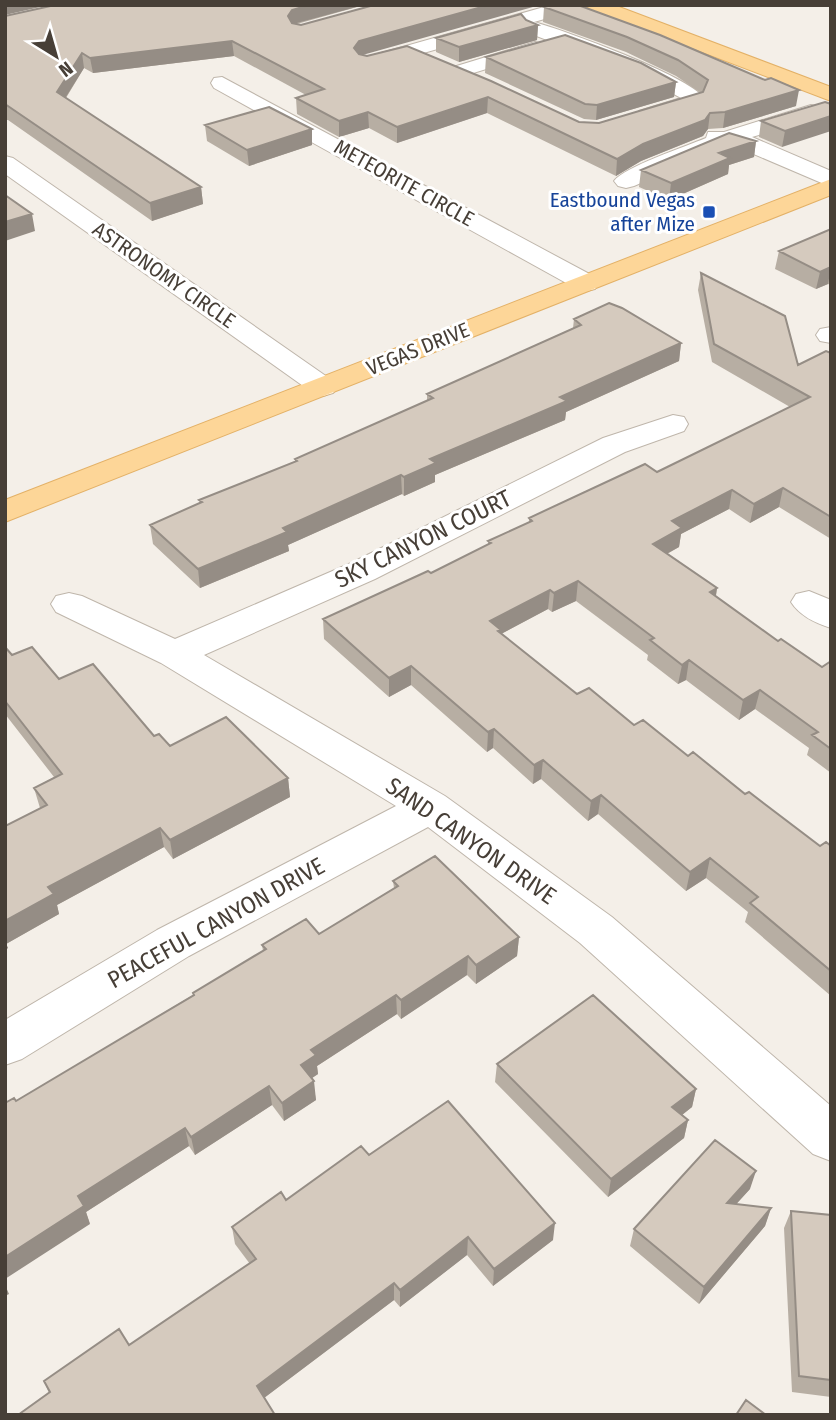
<svg xmlns="http://www.w3.org/2000/svg" width="836" height="1420" viewBox="0 0 836 1420" font-family="'Fira Sans Condensed',sans-serif">
	<rect width="100%" height="100%" fill="#f4efe8"/>
	<g fill="none" stroke-linecap="round" stroke-linejoin="round">
		<defs>
			<path id="minor" d="M551 5H582L580 9 534 22C564 30 689 76 704 98L699 107 647 123 639 121 636 116 639 111 681 98 641 76 526 32 523 28 526 24 367 69 360 67 357 63 360 59Z
				M535 42 542 44 545 48 542 52 457 78 450 76 446 72 450 68Z
				M222 77 595 277 599 283 595 289 586 291 577 289 214 88 211 83 214 78Z
				M811 105 819 107 822 112 819 117 752 137 831 171V187L742 149 727 146 634 186 626 188 618 186 614 181C624 167 687 146 706 138L708 132H724Z
				M5 156 13 158 333 381 338 387 333 393 323 396 313 393 5 174Z
				M831 327V343L820 341 816 335 820 329Z
				M673 415 684 417 688 424 684 431 625 452 375 579 204 655 445 796 612 917 831 1106V1161L813 1154 580 943 428 827 189 956 22 1059 5 1065V1020L157 930 396 806 161 663 56 612 51 604 56 596 69 593 82 596 175 639 351 563 603 438Z
				M809 591 831 600V628C815 623 800 616 791 602L796 594Z"/>
			<path id="major" d="M587 5H614L831 87V101L589 9Z
				M831 179V195L5 522V500Z"/>
		</defs>
		<!-- minor casing -->
		<use href="#minor" stroke="#bfb6ab" stroke-width="2"/>
		<!-- major casing -->
		<use href="#major" stroke="#e3b167" stroke-width="2"/>
		<!-- minor -->
		<use href="#minor" fill="#fff" fill-rule="evenodd"/>
		<!-- major -->
		<use href="#major" fill="#fdd698" fill-rule="evenodd"/>
	</g>
	<!-- wall -->
	<path fill="#b7aea3" d="M55 5H364L297 24 364 55 579 122 599 123 701 93 676 76 626 52 543 22 544 7 552 5 796 106 723 128 708 129 703 136 641 161 616 176 487 113 397 143 369 128 339 137 297 114 296 98 306 95 234 56 93 73 84 68 66 98 201 187 203 204 152 221 8 120H5V16Z
		M538 25 537 40 459 62 436 52V38Z
		M486 57 676 82 674 97 596 120 584 119 485 73Z
		M825 102 782 147 759 137 761 121Z
		M205 125 312 129V145L249 166 207 141Z
		M756 141 754 157 729 165 728 174 669 200 639 187 641 170Z
		M831 229V285L828 284 816 289 775 269 779 251Z
		M701 273 798 365 831 353V539L779 507 750 523 729 509 681 534 679 547 667 554 717 588 716 596 778 641 822 667 831 661V773L807 755 809 748 755 709 739 720 686 680 678 684 647 660 648 655 576 601 552 612 548 609 501 634 577 694 688 756 820 846H831V996L745 922 748 912 706 878 686 891 598 814 588 821 541 779 533 784 493 748 487 752 411 685 389 697 324 639 323 619 431 573 488 545V541L529 523V518L657 472 790 407 712 362 698 290Z
		M574 319 681 343 679 361 566 412 565 420 435 475V482L404 496 402 494 288 545 289 551 200 588 153 544 150 525 200 503 199 500 295 462V459L427 401V394L573 328Z
		M5 647 12 655 59 679 170 746 288 778 290 797 173 859 164 847 57 905 59 914 6 944 8 948 5 950V826L40 808 34 788 54 777 5 714Z
		M393 881 519 937 517 956 476 984 467 975 401 1019 397 1014 317 1066 318 1074 312 1078 316 1100 284 1121 272 1105 195 1155 189 1146 86 1212 90 1224 16 1101 193 995V993L263 951 262 945 319 934 394 888Z
		M497 1064 696 1089 692 1107 682 1115 688 1120 684 1138 608 1197 495 1082Z
		M369 1155 553 1240 493 1286 467 1255 400 1307 394 1300 264 1398 49 1393 44 1381 129 1345 250 1264 235 1244 232 1227 286 1200Z
		M750 1189 736 1204 771 1208 765 1226 699 1304 630 1246 634 1229Z
		M791 1211 831 1215V1397L792 1392 784 1228Z"/>
	<!-- shaded-wall -->
	<path fill="#958d85" d="M5 5H49L5 15Z
		M309 5H364L293 24 288 16 292 10Z
		M489 5H540L359 56 354 48 359 41Z
		M538 25 537 40 459 62V47Z
		M232 41 234 56 93 73 90 58Z
		M82 53 84 68 59 108 57 92Z
		M676 82 674 97 596 120 597 105Z
		M799 90 796 106 723 128 725 112Z
		M488 97 487 113 397 143V127Z
		M368 112 369 128 339 137V121Z
		M710 113 708 129 703 136 641 161 616 176 617 159 643 144Z
		M831 116V131L782 147 785 131Z
		M312 129V145L249 166 247 150Z
		M756 141 754 157 729 165 728 174 669 200 671 183 719 153Z
		M201 187 203 204 152 221 150 203Z
		M32 214 35 231 5 241V222Z
		M831 267 828 284 816 289 820 272Z
		M681 343 679 361 566 412 565 420 435 475V482L404 496V477L430 459 560 397Z
		M401 475 402 494 288 545 289 551 200 588 198 569 283 528Z
		M783 488 779 507 750 523 754 504Z
		M732 490 729 509 681 534 679 547 650 563 653 544 672 521Z
		M578 581 576 601 552 612 554 593Z
		M717 588 714 607 710 592Z
		M550 590 548 609 501 634 490 621Z
		M689 660 686 680 678 684 682 665Z
		M411 666V685L389 697V678Z
		M760 690 755 709 739 720 743 700Z
		M494 729 493 748 487 752 488 732Z
		M543 760 541 779 533 784 534 765Z
		M288 778 290 797 173 859 170 840Z
		M601 795 598 814 588 821 591 801Z
		M160 828 164 847 57 905 59 914 6 944 8 948 5 950V921L48 887Z
		M710 858 706 878 686 891 690 872Z
		M519 937 517 956 476 984V965Z
		M468 956 467 975 401 1019V1000Z
		M396 995 397 1014 317 1066 318 1074 303 1084 301 1065 311 1050Z
		M314 1081 316 1100 284 1121 282 1103Z
		M269 1086 272 1105 195 1155 191 1137Z
		M696 1089 692 1107 668 1126 672 1107Z
		M688 1120 684 1138 608 1197 611 1179Z
		M185 1128 189 1146 86 1212 90 1224 5 1279V1257L78 1196Z
		M756 1171 750 1189 721 1221 727 1203Z
		M771 1208 765 1226 699 1304 704 1287Z
		M555 1223 553 1240 493 1286 494 1269Z
		M468 1237 467 1255 400 1307V1290Z
		M394 1283V1300L260 1401 257 1386Z
		M5 1285 9 1294 5 1296Z"/>
	<!-- building -->
	<path fill="#d5cabe" stroke="#958d85" stroke-width="2" d="M55 5H309L292 10 288 16 292 23 301 25 374 5H489L359 41 354 48 359 54 367 56 407 46 491 81 579 122 599 123 703 92 708 80 678 60 627 37 544 7 552 5H578L660 35 765 80 771 78 799 90 725 112 710 113 705 120 643 144 617 159 488 97 397 127 368 112 339 121 296 98 324 89 232 41 90 58 82 53 57 92 201 187 150 203 5 104V16Z
		M521 14 526 20 538 25 459 47 436 38Z
		M565 35 641 63 676 82 597 105 585 104 486 57Z
		M825 102 831 104V116L785 131 761 121Z
		M269 107 312 129 247 150 205 125Z
		M729 133 756 141 719 153 730 158 671 183 641 170Z
		M5 195 32 214 5 222Z
		M831 229V267L820 272 779 251Z
		M701 273 785 316 798 365 826 351 831 353V517L783 488 754 504 732 490 672 521 682 528 653 544 717 588 710 592 778 641 781 639 822 667 831 661V749L812 735 818 732 760 690 743 700 689 660 682 665 650 640 654 638 578 581 554 593 550 590 490 621 501 630 498 631 577 694 589 688 634 725 643 720 688 756 693 752 745 794 749 792 820 846 826 842 831 846V971L750 903 758 897 710 858 690 872 601 795 591 801 543 760 534 765 494 729 488 732 411 666 389 678 323 619 428 571 431 573 491 543 488 541 532 521 529 518 645 464 657 472 810 397 714 344Z
		M609 303 622 308 681 343 560 397 567 401 430 459 436 463 404 477 401 475 283 528 287 532 198 569 150 525 202 502 199 500 297 461 295 459 433 398 427 394 581 325 574 319Z
		M5 647 12 655 32 647 59 679 93 664 154 736 159 734 170 746 226 717 288 778 170 840 160 828 48 887 54 894 5 921V826L47 805 34 788 62 774 5 701Z
		M435 856 519 937 476 965 468 956 401 1000 396 995 311 1050 316 1055 301 1065 314 1081 282 1103 269 1086 191 1137 185 1128 78 1196 84 1206 5 1257V1103L14 1098 16 1101 194 995 193 993 266 949 262 945 306 919 319 934 398 886 393 881Z
		M593 995 696 1089 672 1107 688 1120 611 1179 497 1064Z
		M448 1101 555 1223 494 1269 468 1237 400 1290 394 1283 257 1386 275 1415H18L50 1392 44 1381 119 1329 129 1345 256 1259 232 1227 281 1192 286 1200 361 1146 369 1155Z
		M715 1140 756 1171 727 1203 771 1208 704 1287 634 1229Z
		M791 1211 831 1215V1380L799 1376Z
		M746 1400 766 1415H736Z"/>
	<!-- markers -->
	<rect fill="#1a4fb4" stroke="#fff" stroke-width="2.5" x="702" y="205" width="14" height="14" rx="3.5"/>
	<g text-anchor="middle" dominant-baseline="central" stroke-width="6" stroke-linejoin="round" paint-order="stroke">
		<!-- far-street labels -->
		<g font-size="21" fill="#473f37" stroke="#fff">
			<text transform="translate(404 183) rotate(29)">METEORITE CIRCLE</text>
			<text transform="translate(164 275) rotate(35)">ASTRONOMY CIRCLE</text>
			<text transform="translate(418 349) rotate(-22)">VEGAS DRIVE</text>
		</g>
		<!-- far-transit labels -->
		<g font-size="21" fill="#164399" stroke="#fff" text-anchor="end">
			<text x="695" y="200">Eastbound Vegas<tspan x="695" dy="24">after Mize</tspan></text>
		</g>
		<!-- street labels -->
		<g font-size="24" fill="#473f37" stroke="#fff">
			<text transform="translate(423 539) rotate(-26)">SKY CANYON COURT</text>
			<text transform="translate(471 841) rotate(35)">SAND CANYON DRIVE</text>
			<text transform="translate(216 923) rotate(-29)">PEACEFUL CANYON DRIVE</text>
		</g>
	</g>
	<!-- border -->
	<rect width="836" height="1420" fill="none" stroke="#473f37" stroke-width="14"/>
	<!-- north arrow -->
	<g transform="translate(56 56) rotate(143)" stroke="#ffffff" stroke-width="5" paint-order="stroke">
	<path d="M0-5L12 26L0 18L-12 26Z" fill="#473f37"/>
	<text y="-10" font-size="19" font-weight="bold" text-anchor="middle" fill="#473f37">N</text>
	</g>
</svg>
